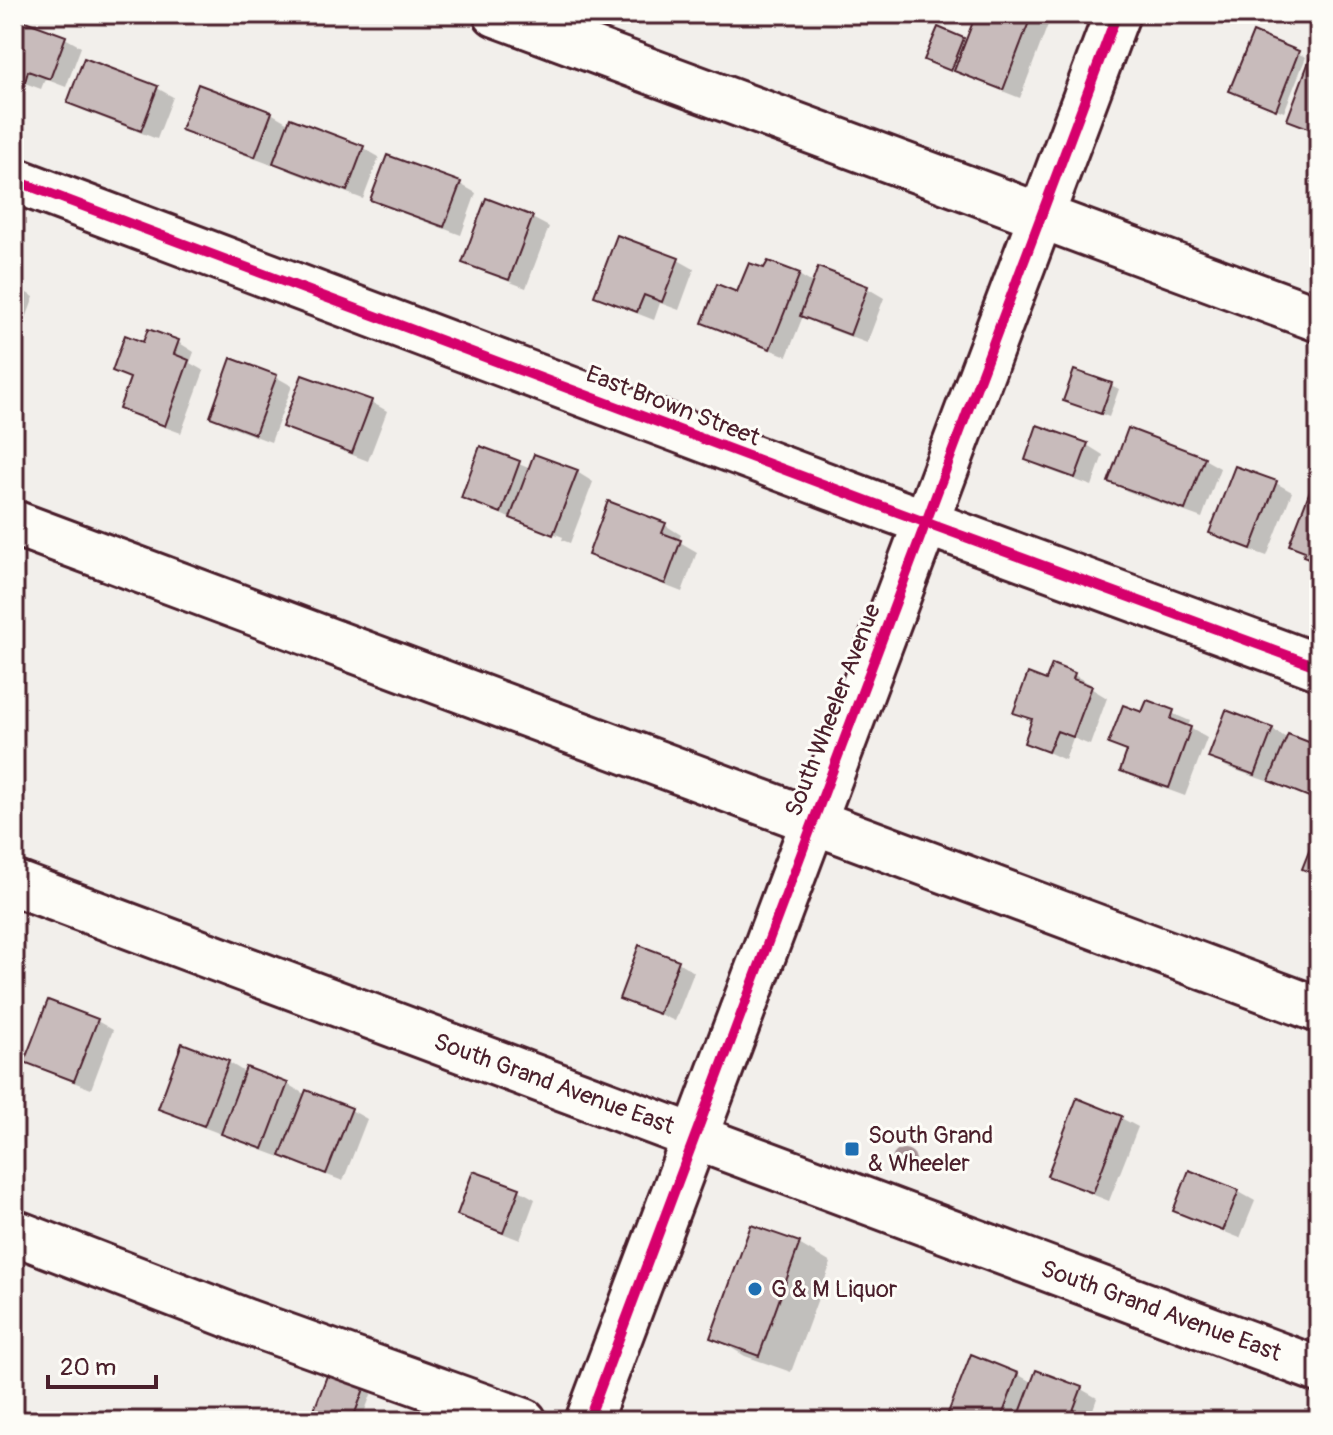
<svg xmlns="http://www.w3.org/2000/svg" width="1333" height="1435" viewBox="0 0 1333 1435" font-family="Pangolin,sans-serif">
	<rect width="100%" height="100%" fill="#f2efeb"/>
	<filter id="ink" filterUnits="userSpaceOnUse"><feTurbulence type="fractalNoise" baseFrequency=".0125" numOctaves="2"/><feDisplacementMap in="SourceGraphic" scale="16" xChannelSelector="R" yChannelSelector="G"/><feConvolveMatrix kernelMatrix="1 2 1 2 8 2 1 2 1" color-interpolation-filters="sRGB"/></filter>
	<g filter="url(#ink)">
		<!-- shadow -->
		<path fill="#0003" d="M959 14H1052L1020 98 934 64 963 39 968 42 976 20Z
			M14 19 65 38 81 47 66 87 45 79 41 89 14 79Z
			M1254 35 1306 57 1284 112 1239 94Z
			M1319 61V130L1318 131 1297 123Z
			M157 88 173 97 157 139 85 111 69 102Z
			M271 113 290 124 363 148 379 157 363 199 292 172 273 161 272 165 200 138 184 129Z
			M460 184 476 193 461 235 389 208 373 199Z
			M488 201 532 218 549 227 526 288 481 271 465 262Z
			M678 260 694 269 679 310 660 303 654 320 613 304 596 295Z
			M820 270 867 288 884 298 867 343 819 325 803 316 787 356 721 331 705 322 765 271 799 275 814 284Z
			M14 286 34 297 14 351Z
			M178 342 194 352 190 363 204 371 181 433 137 417 121 408 131 380 114 370 145 344Z
			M276 377 292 386 271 442 228 426 212 416Z
			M1111 385 1119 389 1109 417 1066 400Z
			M371 402 387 411 368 461 301 435 284 426Z
			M1087 445 1103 455 1092 486 1043 468 1027 459Z
			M481 449 531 469 577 472 593 482 570 543 562 540 563 537 527 523V526L463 497Z
			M1204 459 1220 468 1202 518 1127 491 1110 481Z
			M1276 483 1292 492 1267 556 1228 542 1212 532Z
			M665 525 681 535 678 541 697 552 682 592 607 563 590 554Z
			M1074 675 1090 684 1089 687 1107 698 1090 745 1073 738 1065 760 1026 742 1033 722 1015 712 1047 683Z
			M1148 703 1190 721 1188 727 1207 738 1185 796 1139 779 1123 770 1129 753 1111 743 1143 715Z
			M1272 729 1288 739 1319 749V802L1273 781 1272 783 1227 767 1211 757Z
			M678 962 694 972 675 1021 622 998Z
			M97 1021 113 1030 91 1089 43 1070 27 1061Z
			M228 1062 246 1073 287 1084 306 1095 351 1110 367 1119 343 1181 298 1164 281 1154 280 1157 240 1142 222 1132 221 1134 177 1117 160 1108Z
			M1078 1101 1121 1118 1138 1127 1109 1201 1066 1184 1050 1175Z
			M1191 1172 1239 1192 1255 1201 1240 1238 1192 1219 1176 1210Z
			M519 1190 535 1199 520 1240 475 1223 459 1214Z
			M799 1244 831 1263 791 1372 745 1356 713 1337Z
			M1017 1374 1033 1383 1081 1389 1097 1398 1089 1421H947Z
			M330 1376 372 1392 361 1421H312Z"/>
		<!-- building -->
		<path fill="#c8bbbb" stroke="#4a1f2b" stroke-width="2" d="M976 14H1032L1003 90 954 71Z
			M14 17 66 36 50 79 28 71 25 82 14 78Z
			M938 27 964 38 951 71 924 60Z
			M1253 32 1299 51 1276 110 1229 91Z
			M1311 56 1319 59V111L1311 129 1287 120Z
			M84 58 158 86 141 131 67 103Z
			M198 84 272 112 255 157 181 130Z
			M290 118 364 146 347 191 273 163Z
			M387 155 461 182 444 227 370 200Z
			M486 198 533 216 509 280 462 263Z
			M617 235 679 258 662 302 644 295 637 312 594 296Z
			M768 261 800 273 770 349 702 323 717 284 737 292 749 263 764 268Z
			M818 267 868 286 850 335 800 316Z
			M148 329 179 340 174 354 189 360 165 426 119 409 130 378 112 371 125 335 143 342Z
			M231 358 277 375 255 434 210 417Z
			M1074 370 1112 383 1101 414 1063 401Z
			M302 375 372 400 352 453 282 427Z
			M1037 425 1088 443 1075 478 1025 460Z
			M1128 428 1205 457 1185 510 1108 482Z
			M480 446 520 461 501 513 461 498Z
			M534 454 578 470 553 535 510 518Z
			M1235 466 1277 481 1251 549 1209 533Z
			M1316 475 1319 476V562L1303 556 1305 551 1289 545Z
			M608 501 666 523 662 533 681 540 665 584 588 555Z
			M1052 664 1075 673 1073 679 1092 686 1073 737 1057 731 1048 752 1024 743 1032 719 1013 713 1028 673 1046 680Z
			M1147 700 1174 710 1171 719 1191 727 1169 788 1120 771 1127 751 1108 744 1123 705 1142 712Z
			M1226 710 1273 728 1255 775 1208 758Z
			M1288 734 1319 746V785L1314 799 1269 781Z
			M1319 826V876L1302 869Z
			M639 945 679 960 659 1014 619 999Z
			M48 1000 98 1019 74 1081 24 1062Z
			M182 1043 229 1061 204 1126 158 1109Z
			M246 1067 288 1083 263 1149 221 1134Z
			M306 1090 352 1108 326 1174 280 1156Z
			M1077 1098 1122 1116 1093 1193 1047 1176Z
			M1189 1170 1239 1190 1223 1231 1173 1211Z
			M473 1171 520 1188 503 1233 457 1215Z
			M751 1225 800 1242 759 1356 710 1338Z
			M971 1354 1018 1373 1000 1421H945Z
			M1036 1370 1082 1387 1069 1421H1017Z
			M328 1373 365 1386 352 1421H310Z"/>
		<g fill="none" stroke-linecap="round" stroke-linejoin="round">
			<defs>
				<path id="minor" d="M496 14 1319 319
					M14 180 873 503 1319 667
					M14 523 1319 1010
					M14 1232 247 1322 524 1421
					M588 1421 1117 14"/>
				<path id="major" d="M14 883 1319 1370"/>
			</defs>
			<!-- minor casing -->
			<use href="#minor" stroke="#4a1f2b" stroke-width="50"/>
			<!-- major casing -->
			<use href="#major" stroke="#4a1f2b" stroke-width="50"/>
			<!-- minor -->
			<use href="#minor" stroke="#fdfcf7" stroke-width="44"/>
			<!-- major -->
			<use href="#major" stroke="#fdfcf7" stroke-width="44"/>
			<defs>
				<path id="cycleway" d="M14 180 873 503 1319 667
					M588 1421 1117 14"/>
			</defs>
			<!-- cycleway casing -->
			<use href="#cycleway" stroke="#fdfcf7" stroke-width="15"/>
			<!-- cycleway -->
			<use href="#cycleway" stroke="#d6006c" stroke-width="10"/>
		</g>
		<!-- trees -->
		<circle fill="#a99598" cx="904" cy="1161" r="12"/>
	</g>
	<!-- markers -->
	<g fill="#1f6fb2" stroke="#fdfcf7" stroke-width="3">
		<rect x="844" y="1141" width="16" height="16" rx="4"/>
		<circle cx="755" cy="1289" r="8"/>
	</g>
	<g text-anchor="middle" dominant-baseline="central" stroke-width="6" stroke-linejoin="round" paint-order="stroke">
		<!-- street labels -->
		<g font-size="24" fill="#4a1f2b" stroke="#fdfcf7">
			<text transform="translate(673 406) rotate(21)">East Brown Street</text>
			<text transform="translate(833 710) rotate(-69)">South Wheeler Avenue</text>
			<text transform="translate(554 1084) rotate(20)">South Grand Avenue East</text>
			<text transform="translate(1161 1311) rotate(20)">South Grand Avenue East</text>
		</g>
		<!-- poi labels -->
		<g font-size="24" fill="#4a1f2b" stroke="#fdfcf7" text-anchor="start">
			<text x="868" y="1135">South Grand<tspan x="868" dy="28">&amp; Wheeler</tspan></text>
			<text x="771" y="1289">G &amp; M Liquor</text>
		</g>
	</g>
	<!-- margin -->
	<rect width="1333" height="1435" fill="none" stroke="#fdfcf7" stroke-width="48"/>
	<rect x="24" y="24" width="1285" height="1387" fill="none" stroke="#4a1f2b" stroke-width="3" filter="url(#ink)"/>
	<!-- scale -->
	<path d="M48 1375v12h108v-12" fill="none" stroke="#4a1f2b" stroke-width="4"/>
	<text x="60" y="1375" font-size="24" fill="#4a1f2b" stroke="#fdfcf7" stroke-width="6" paint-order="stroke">20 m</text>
</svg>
